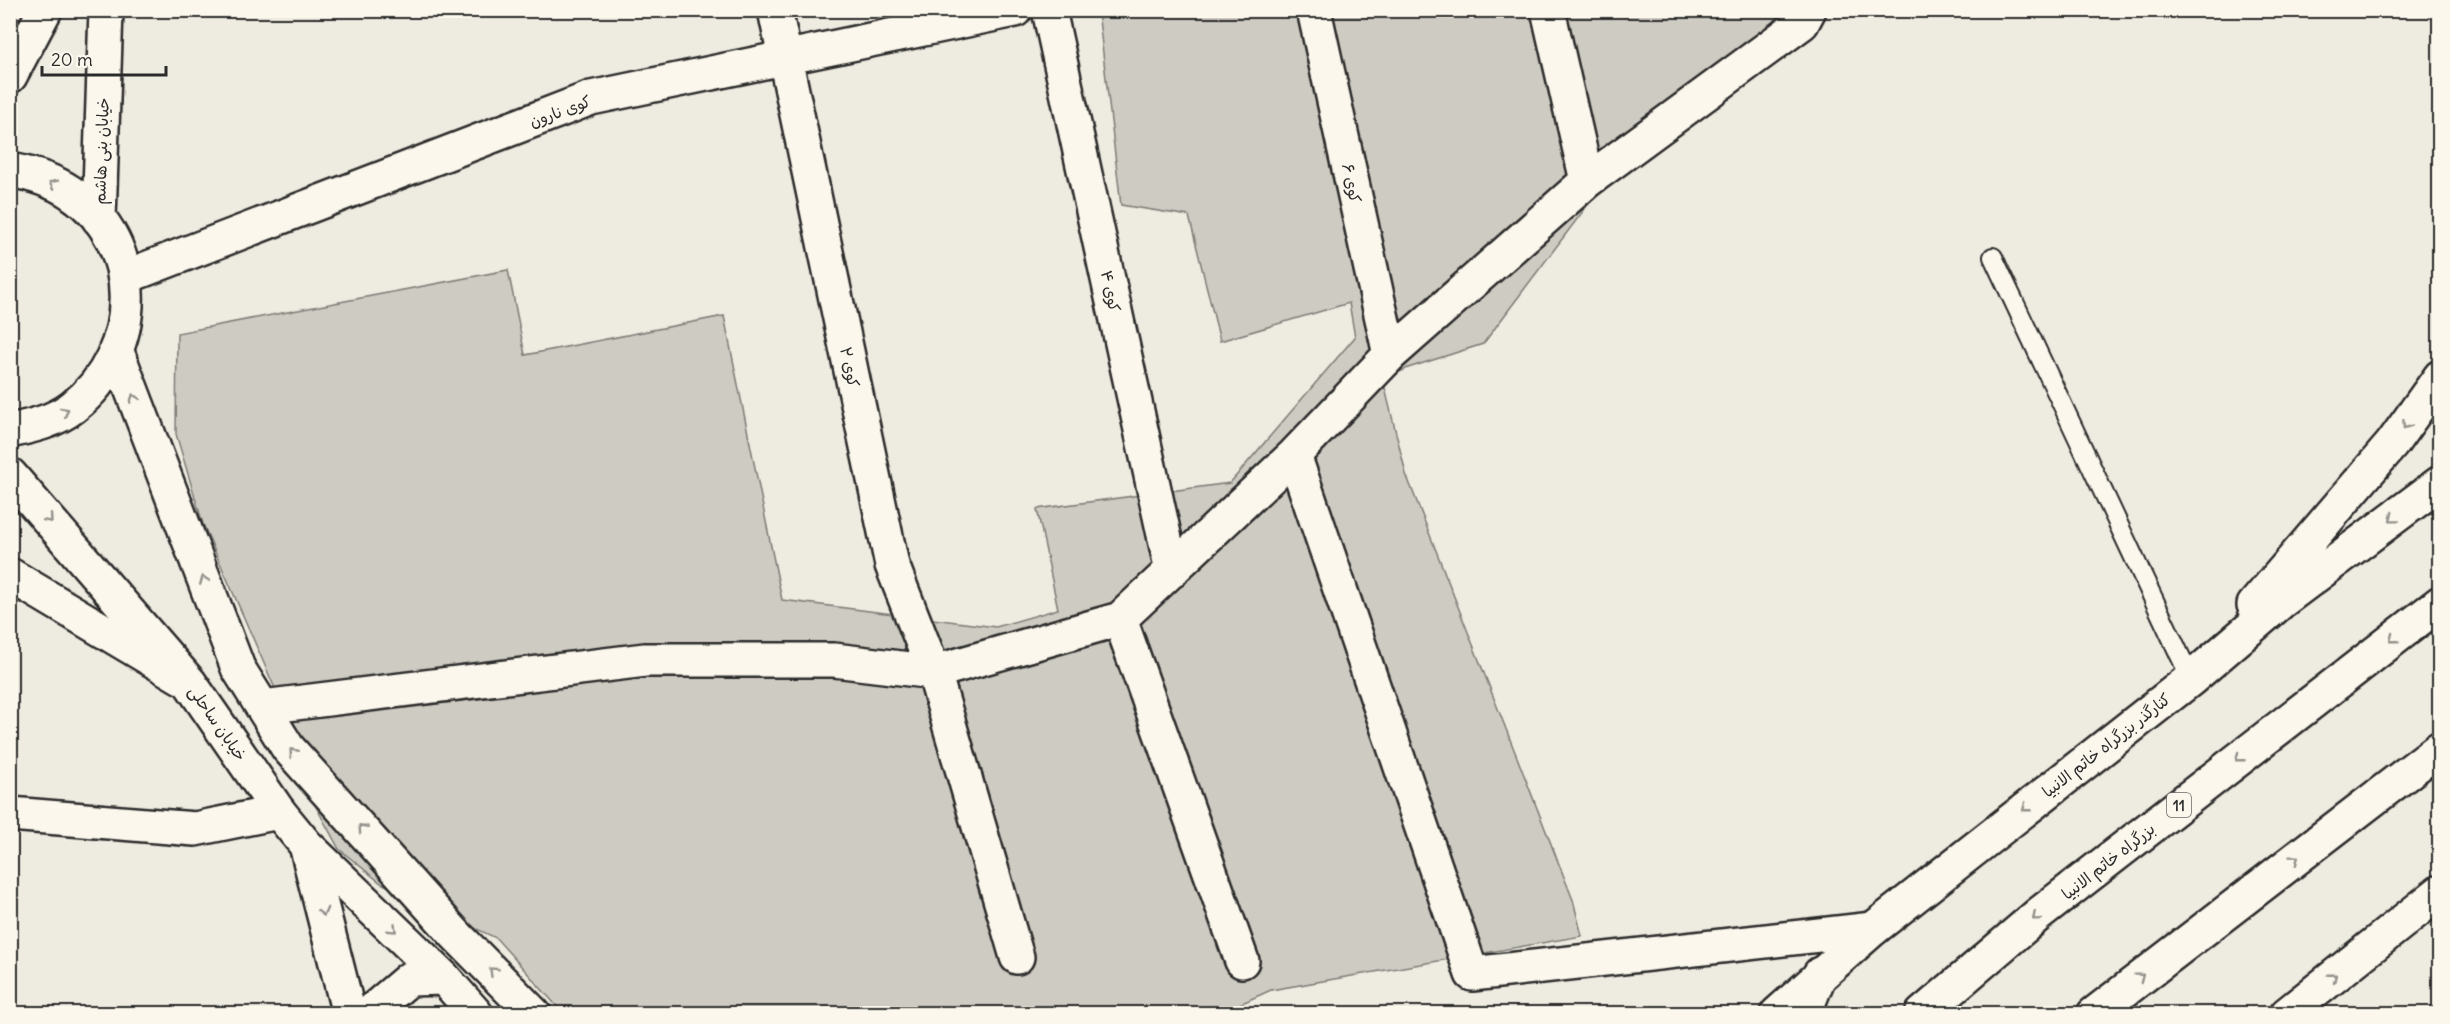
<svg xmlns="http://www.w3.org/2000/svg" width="2450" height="1024" viewBox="0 0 2450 1024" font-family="Delius,'Playpen Sans Arabic',sans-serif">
	<rect width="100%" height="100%" fill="#eeebe0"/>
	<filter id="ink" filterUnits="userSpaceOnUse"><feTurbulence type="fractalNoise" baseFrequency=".0167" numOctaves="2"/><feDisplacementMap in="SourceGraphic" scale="12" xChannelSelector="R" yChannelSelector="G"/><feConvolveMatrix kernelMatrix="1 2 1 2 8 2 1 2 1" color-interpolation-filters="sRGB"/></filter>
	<g filter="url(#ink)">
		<!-- green -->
		<path fill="#cecbc2" stroke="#7c7b76" stroke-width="1.5" d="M1098 11H1823L1605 182 1483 344 1408 368 1383 380 1406 474 1573 900 1582 936 1271 990 1220 1013H563L496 938 381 883 339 849 301 779 280 700 203 524 176 434 177 333 508 270 525 355 724 316 782 600 996 627 1058 609 1037 509 1230 483 1355 337 1349 303 1220 341 1189 216 1121 205Z"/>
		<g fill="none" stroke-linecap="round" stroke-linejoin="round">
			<defs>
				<path id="lane" d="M1993 257 2191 679"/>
				<path id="street" d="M775 10 892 565 934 672 1017 957
					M1049 10 1172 571
					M1314 10 1390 355
					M1548 10 1587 181
					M125 277 591 98 1015 10
					M1294 455 1472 974 1873 929
					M10 575 181 677
					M1120 619 1242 961
					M263 707 645 660H834L934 672 1120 619 1294 455 1390 355 1587 181 1802 23 1809 10
					M10 814 195 829 279 812"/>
				<path id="secondary" d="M10 76 45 10
					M10 170C32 174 52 180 70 192 146 242 143 353 73 407 55 421 33 426 10 431
					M99 219 106 10
					M117 352 238 668 288 748 456 935 534 1014
					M10 475 190 683 279 812 306 845 349 1014
					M2254 605 2392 444 2440 377
					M306 845 444 978 476 1014
					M372 1014 375 1008 409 979 444 978
					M1777 1014 1873 929 2191 679 2282 601 2440 483
					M2287 1014 2440 892"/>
				<path id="highway" d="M1804 1014 1820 974
					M1922 1014 2039 914 2440 603
					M2094 1014 2440 748"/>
			</defs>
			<!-- lane casing -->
			<use href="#lane" stroke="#2b2b2b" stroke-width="22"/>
			<!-- street casing -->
			<use href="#street" stroke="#2b2b2b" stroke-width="38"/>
			<!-- secondary casing -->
			<use href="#secondary" stroke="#2b2b2b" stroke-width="38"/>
			<!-- highway casing -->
			<use href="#highway" stroke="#2b2b2b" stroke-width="38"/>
			<!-- lane -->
			<use href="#lane" stroke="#fbf7ec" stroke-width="18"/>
			<!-- street -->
			<use href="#street" stroke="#fbf7ec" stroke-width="33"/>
			<!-- secondary -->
			<use href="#secondary" stroke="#fbf7ec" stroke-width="33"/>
			<!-- highway -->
			<use href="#highway" stroke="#fbf7ec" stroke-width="33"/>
		</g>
		<!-- one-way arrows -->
		<defs><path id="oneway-chevron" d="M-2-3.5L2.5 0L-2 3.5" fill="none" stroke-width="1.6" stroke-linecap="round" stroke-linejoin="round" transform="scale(1.5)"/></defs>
		<g stroke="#93918c">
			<use href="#oneway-chevron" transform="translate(53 184) rotate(-153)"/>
			<use href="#oneway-chevron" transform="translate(134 398) rotate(-111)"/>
			<use href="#oneway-chevron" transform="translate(65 411) rotate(-30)"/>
			<use href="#oneway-chevron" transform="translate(2406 425) rotate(125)"/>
			<use href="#oneway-chevron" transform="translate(2393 518) rotate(143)"/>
			<use href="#oneway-chevron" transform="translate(49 519) rotate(49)"/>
			<use href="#oneway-chevron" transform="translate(204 580) rotate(-111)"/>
			<use href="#oneway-chevron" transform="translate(2393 639) rotate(142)"/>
			<use href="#oneway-chevron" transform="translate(293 752) rotate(-131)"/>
			<use href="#oneway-chevron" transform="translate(2239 758) rotate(142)"/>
			<use href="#oneway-chevron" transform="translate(2026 808) rotate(142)"/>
			<use href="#oneway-chevron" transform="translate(362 828) rotate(-132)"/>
			<use href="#oneway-chevron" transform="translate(2295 859) rotate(-37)"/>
			<use href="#oneway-chevron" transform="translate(323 912) rotate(76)"/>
			<use href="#oneway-chevron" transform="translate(2036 917) rotate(140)"/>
			<use href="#oneway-chevron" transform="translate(393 929) rotate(44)"/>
			<use href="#oneway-chevron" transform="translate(493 971) rotate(-136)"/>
			<use href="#oneway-chevron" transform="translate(2140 977) rotate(-37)"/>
			<use href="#oneway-chevron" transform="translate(2333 977) rotate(-39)"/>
		</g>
	</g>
	<g text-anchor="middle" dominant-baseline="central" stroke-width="6" stroke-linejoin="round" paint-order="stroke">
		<!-- shield labels -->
		<rect fill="#fbf7ec" stroke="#696865" stroke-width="1.5" x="2167" y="793" width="24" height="24" rx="4.5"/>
		<g font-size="15" font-weight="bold" fill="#2b2b2b">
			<text x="2179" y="805">11</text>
		</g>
		<!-- street labels -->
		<g font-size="16" fill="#2b2b2b" stroke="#fbf7ec">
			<text transform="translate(560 111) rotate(-20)">کوی نارون</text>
			<text transform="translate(101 151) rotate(-88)">خیابان بنی هاشم</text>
			<text transform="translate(1352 183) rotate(78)">کوی ۶</text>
			<text transform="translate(1111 291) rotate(78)">کوی ۴</text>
			<text transform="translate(850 367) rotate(78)">کوی ۲</text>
			<text transform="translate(218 723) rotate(55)">خیابان ساحلی</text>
			<text transform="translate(2106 745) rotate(-38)">کنارگذر بزرگراه خاتم الانبیا</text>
			<text transform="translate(2108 861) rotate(-38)">بزرگراه خاتم الانبیا</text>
		</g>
	</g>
	<!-- margin -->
	<rect width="2450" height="1024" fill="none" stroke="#fbf7ec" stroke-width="36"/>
	<rect x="18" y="18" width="2414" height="988" fill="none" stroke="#2b2b2b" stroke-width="2" filter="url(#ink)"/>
	<!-- scale -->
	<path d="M42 66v9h124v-9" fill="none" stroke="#2b2b2b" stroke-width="3"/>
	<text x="51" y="66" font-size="18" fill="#2b2b2b" stroke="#fbf7ec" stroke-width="4.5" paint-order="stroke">20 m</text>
</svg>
